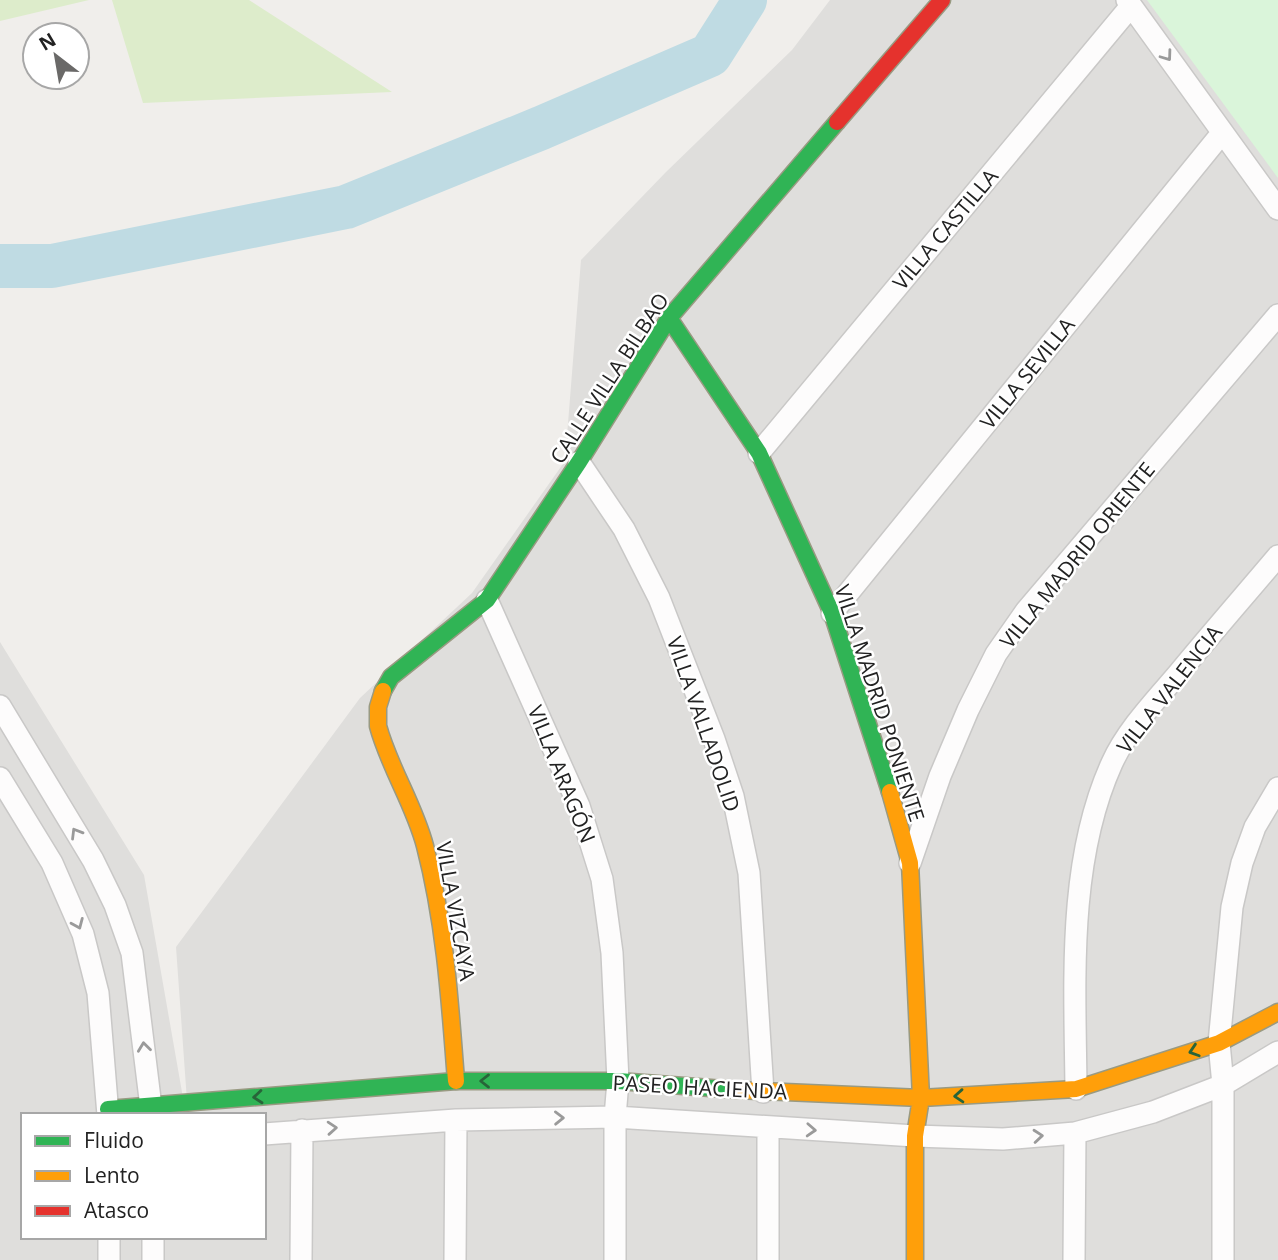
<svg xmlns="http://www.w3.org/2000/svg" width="1278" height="1260" viewBox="0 0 1278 1260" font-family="'Open Sans',sans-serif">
	<rect width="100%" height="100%" fill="#f0eeeb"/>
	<!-- residential -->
	<path fill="#dfdedc" d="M830 0H1278V1260H0V642L144 875 186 1115H23V1237H264V1115H188L176 947 360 698 472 593 565 461 581 260 666 172 792 50Z"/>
	<!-- grass -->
	<path fill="#ddeccb" d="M0 0H89L0 21Z
		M112 0H249L392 92 143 103Z"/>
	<!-- park -->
	<path fill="#daf5da" d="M1147 0H1278V178Z"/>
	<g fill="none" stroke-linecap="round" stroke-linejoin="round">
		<!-- river -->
		<path stroke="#bfdbe3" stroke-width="44" d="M0 266H52L346 207 541 128 710 55 745 0"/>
		<defs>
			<path id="street" d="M1127 0 1278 209
				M759 453 1131 6
				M579 462 624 529 659 598 714 739 733 796 749 873 763 1092
				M487 600 579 806 602 879 612 953 618 1081 615 1117V1260
				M832 613 1222 133
				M0 706 93 860 115 905 132 953 152 1115
				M0 778 52 863 83 934 98 993 108 1115
				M910 863 940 776 968 710 996 654 1026 611 1278 315
				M1076 1089C1075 983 1067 862 1112 763 1127 730 1155 701 1178 674 1211 634 1245 595 1278 556
				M264 1134 456 1120 615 1117 915 1136 1003 1139 1075 1133 1153 1112 1223 1085 1278 1052
				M109 1260V1237
				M153 1260V1237
				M301 1260 302 1130
				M455 1260 456 1120
				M768 1260V1128
				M1074 1260 1075 1133
				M1223 1260V1085L1219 1043 1232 907 1242 863 1255 827 1278 788"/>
			<path id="fast" d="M669 318 759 453 832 613 890 792
				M383 691 391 677 487 600 579 462 669 318 837 122
				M108 1109 456 1081H618L737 1090"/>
			<path id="slow" d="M383 691 378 707V726C389 767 414 804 425 846 445 923 450 1002 456 1081
				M890 792 910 863 921 1098 915 1136V1260
				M737 1090 921 1098 1076 1089 1219 1043 1278 1012"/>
			<path id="jam" d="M837 122 942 0"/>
		</defs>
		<!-- street casing -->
		<use href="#street" stroke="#c9c8c7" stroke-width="24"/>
		<!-- fast casing -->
		<use href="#fast" stroke="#999a82" stroke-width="19"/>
		<!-- slow casing -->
		<use href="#slow" stroke="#999a82" stroke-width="19"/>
		<!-- jam casing -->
		<use href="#jam" stroke="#999a82" stroke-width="19"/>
		<!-- street -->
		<use href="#street" stroke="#fdfcfc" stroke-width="21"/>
		<!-- fast -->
		<use href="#fast" stroke="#30b455" stroke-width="16"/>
		<!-- slow -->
		<use href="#slow" stroke="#ff9f0a" stroke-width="16"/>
		<!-- jam -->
		<use href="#jam" stroke="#e5322d" stroke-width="16"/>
	</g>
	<!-- one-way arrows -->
	<defs><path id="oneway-chevron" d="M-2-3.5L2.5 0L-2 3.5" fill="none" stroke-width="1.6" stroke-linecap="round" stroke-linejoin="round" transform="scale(1.75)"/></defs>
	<g stroke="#9a9a9a">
		<use href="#oneway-chevron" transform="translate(1167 56) rotate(54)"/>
		<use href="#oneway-chevron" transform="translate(76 833) rotate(-121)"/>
		<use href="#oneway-chevron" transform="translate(78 924) rotate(67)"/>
		<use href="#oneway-chevron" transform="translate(144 1047) rotate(-97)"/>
		<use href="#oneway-chevron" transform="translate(559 1118) rotate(-1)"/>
		<use href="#oneway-chevron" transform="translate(332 1128) rotate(-4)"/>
		<use href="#oneway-chevron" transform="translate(811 1130) rotate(3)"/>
		<use href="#oneway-chevron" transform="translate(1038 1136) rotate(-5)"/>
	</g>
	<g stroke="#286439">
		<use href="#oneway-chevron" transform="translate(1194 1051) rotate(162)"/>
		<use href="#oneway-chevron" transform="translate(485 1081) rotate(-180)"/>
		<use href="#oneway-chevron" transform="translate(959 1096) rotate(176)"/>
		<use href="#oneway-chevron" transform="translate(258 1097) rotate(175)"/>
	</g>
	<g text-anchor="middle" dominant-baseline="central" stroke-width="5" stroke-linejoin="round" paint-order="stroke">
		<!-- street labels -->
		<g font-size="21" fill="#222" stroke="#fff">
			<text transform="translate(945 229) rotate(-50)">VILLA CASTILLA</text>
			<text transform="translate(1027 373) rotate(-51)">VILLA SEVILLA</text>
			<text transform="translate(609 378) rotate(-57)">CALLE VILLA BILBAO</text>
			<text transform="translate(1077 555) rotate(-51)">VILLA MADRID ORIENTE</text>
			<text transform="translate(1169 689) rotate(-52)">VILLA VALENCIA</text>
			<text transform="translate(880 703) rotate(72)">VILLA MADRID PONIENTE</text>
			<text transform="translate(704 724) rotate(71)">VILLA VALLADOLID</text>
			<text transform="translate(562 774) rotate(68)">VILLA ARAGÓN</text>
			<text transform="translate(456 911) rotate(80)">VILLA VIZCAYA</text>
			<text transform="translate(700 1087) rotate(3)">PASEO HACIENDA</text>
		</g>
	</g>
	<!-- legend -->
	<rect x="21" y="1113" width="245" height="126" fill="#ffffff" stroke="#a7a7a7" stroke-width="2"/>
	<rect x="35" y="1136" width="35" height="10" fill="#30b455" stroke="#a7a7a7" stroke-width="2"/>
	<text x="84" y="1148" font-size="21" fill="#222222">Fluido</text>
	<rect x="35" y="1171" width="35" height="10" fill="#ff9f0a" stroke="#a7a7a7" stroke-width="2"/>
	<text x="84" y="1183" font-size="21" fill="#222222">Lento</text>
	<rect x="35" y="1206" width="35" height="10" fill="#e5322d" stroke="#a7a7a7" stroke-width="2"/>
	<text x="84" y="1218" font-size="21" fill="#222222">Atasco</text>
	<!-- north arrow -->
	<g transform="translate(56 56) rotate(329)"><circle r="33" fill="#ffffff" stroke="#a7a7a7" stroke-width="2"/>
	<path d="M0-5L12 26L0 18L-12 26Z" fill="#6a6968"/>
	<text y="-10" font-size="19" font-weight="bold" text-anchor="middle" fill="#222222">N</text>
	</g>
</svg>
